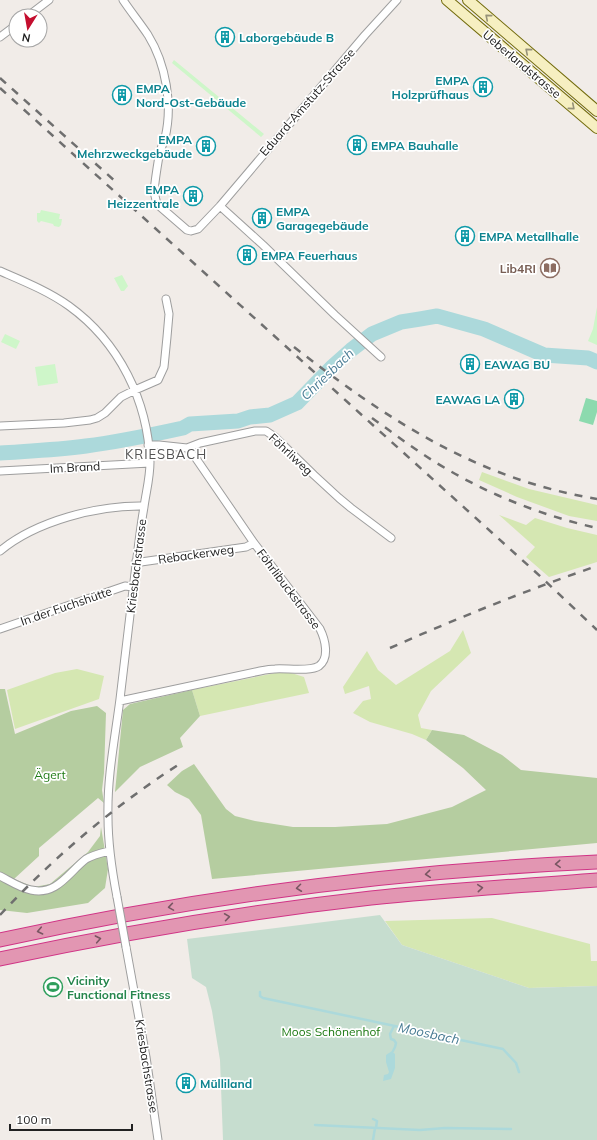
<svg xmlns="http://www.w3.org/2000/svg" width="597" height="1140" viewBox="0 0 597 1140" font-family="Mulish,sans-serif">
	<rect width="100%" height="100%" fill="#f1ece8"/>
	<!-- grass -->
	<path fill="#d5e7b2" d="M482 472 529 489 597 505V521L569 516 517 497 479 480Z
		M499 515 526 525 535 518 567 528 597 535V562L549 577 526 557 535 547Z
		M463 630 471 653 431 691 418 715 421 728 432 730 426 740 412 734 370 722 353 713 363 701 371 699 369 686 345 694 343 687 367 651 378 670 396 685 450 651Z
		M77 669 104 676 99 699 15 729 7 690 55 673Z
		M285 671 304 677 309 693 200 716 192 690Z
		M492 918 590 944 591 961H597V986L529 988 402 945 385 921Z"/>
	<!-- forest -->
	<path fill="#b5cda0" d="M0 689H5L15 734 71 711 97 706 106 713 104 773 102 790 104 803 98 798 39 848V856L14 879 34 887 50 884 88 852 100 836 101 827 108 869 105 888 88 903 27 913 0 910Z
		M192 690 200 716 180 738 183 747 140 767 115 792 123 710 130 704Z
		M432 730 464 735 502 755 521 770 597 778V843L212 879 201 815 189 799 175 792 167 785 182 771 194 764 226 809 235 816 255 821 293 827H335L387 824 452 807 486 790 463 768 426 740Z"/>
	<!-- wetland -->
	<path fill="#c6ddcf" d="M380 915 402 945 529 988 597 986V1140H223L220 1060 212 1011 206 987 192 978 187 939Z"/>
	<!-- park -->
	<path fill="#cef6c9" d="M174 60 264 134 261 137 172 63Z
		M41 210 60 214 59 219H62L61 225 59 227 54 226 53 224 41 221 39 223 37 221V213H40Z
		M122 275 128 286 124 291H121L114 278Z
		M597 307V345L588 341 593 329Z
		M5 334 20 341 16 349 1 342Z
		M55 364 58 383 38 386 35 367Z"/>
	<!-- pitch -->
	<path fill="#8cdaae" d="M586 398 597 401V412L593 425 579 421Z"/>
	<!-- water -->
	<path fill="#acd9db" d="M392 1051 395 1054V1068L391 1079 383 1081 384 1075 388 1074 389 1072 386 1062V1055Z"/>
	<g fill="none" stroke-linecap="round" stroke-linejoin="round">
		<!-- stream -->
		<path stroke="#acd9db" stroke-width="2.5" d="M260 992V996L263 998 503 1049 516 1063 519 1072
			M393 1051 395 1047 396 1043 394 1040 391 1039 390 1034 394 1026
			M373 1119 377 1121 376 1128
			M315 1125 420 1130 445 1128 511 1129
			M373 1140 375 1128"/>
		<!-- river -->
		<path stroke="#acd9db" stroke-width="15" d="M0 453C29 451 57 450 86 446 118 442 151 435 183 428L190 424 238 421 250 417 270 415 297 403 333 366 351 350 372 334 401 322 420 319 437 316 484 329 544 355 588 358 597 362"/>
		<defs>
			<path id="minor" d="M123 0C131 12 140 23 148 35 166 64 173 105 165 138 163 144 160 150 159 156 157 168 155 180 154 192L157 204 187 230 191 231 198 229 220 206 365 35 397 0
				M28 16 49 0
				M0 37 16 25
				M220 206 263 245 335 315 381 357
				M0 271C23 281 48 291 69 306 119 342 148 401 150 462 150 478 146 492 144 507 140 529 138 551 135 573 130 615 125 657 120 699 115 738 107 777 108 817 108 844 112 871 117 897
				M0 426 64 423 90 420 97 418 105 413 121 397 135 390 158 380 164 367 167 337 169 314 166 299
				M148 445H159L187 448 200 443 255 431H266L275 437 314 475 339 498 351 508 391 538
				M0 471 150 463
				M0 551C36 521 98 505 144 506
				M136 561 141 562 246 547 254 543
				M0 629 125 586 133 587
				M120 701 260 671C265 670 270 669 275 669 286 668 310 672 319 666 330 658 325 639 320 629L254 543 195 457 187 448
				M0 876C10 881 20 888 31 890 57 896 69 872 86 859 93 855 101 853 109 851
				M126 947 146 1057 158 1140"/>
			<path id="secondary" d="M447 0 597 128
				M468 0 597 111"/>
			<path id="motorway" d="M0 940C196 897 397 871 597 862
				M0 959C122 933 246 912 371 898 446 890 522 886 597 880"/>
		</defs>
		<!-- minor casing -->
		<use href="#minor" stroke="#9e9e9e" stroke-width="9"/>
		<!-- secondary casing -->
		<use href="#secondary" stroke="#736c0d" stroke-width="12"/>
		<!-- motorway casing -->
		<use href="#motorway" stroke="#d03486" stroke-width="15"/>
		<!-- minor -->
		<use href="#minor" stroke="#fff" stroke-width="7"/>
		<!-- secondary -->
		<use href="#secondary" stroke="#f6efc1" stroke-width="10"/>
		<!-- motorway -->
		<use href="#motorway" stroke="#e296b2" stroke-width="13"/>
		<!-- rail -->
		<path stroke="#6f6f6f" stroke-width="2.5" stroke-dasharray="8 8" stroke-linecap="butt" d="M0 78 116 182
			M0 88 541 577 597 630
			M294 347C388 420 477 479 597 499
			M372 418C396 435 419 453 445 468 492 496 544 516 597 528
			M390 648C458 618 527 590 597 566
			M0 915C54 857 114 806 181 763"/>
		<defs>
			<path id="minor-bridge" d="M117 897 126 947"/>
		</defs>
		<!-- minor-bridge casing -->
		<use href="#minor-bridge" stroke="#9e9e9e" stroke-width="9" stroke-linecap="butt"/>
		<!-- minor-bridge -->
		<use href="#minor-bridge" stroke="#fff" stroke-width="7"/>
	</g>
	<!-- one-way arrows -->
	<defs><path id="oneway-chevron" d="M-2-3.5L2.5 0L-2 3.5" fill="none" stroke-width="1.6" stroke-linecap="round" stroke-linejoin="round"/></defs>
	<g stroke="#969279">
		<use href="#oneway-chevron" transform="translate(488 17) rotate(-140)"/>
		<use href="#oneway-chevron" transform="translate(528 51) rotate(-140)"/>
		<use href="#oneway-chevron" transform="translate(572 107) rotate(40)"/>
	</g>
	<g stroke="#785662">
		<use href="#oneway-chevron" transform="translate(558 864) rotate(177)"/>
		<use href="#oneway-chevron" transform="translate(428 874) rotate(175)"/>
		<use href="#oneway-chevron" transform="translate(299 888) rotate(173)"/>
		<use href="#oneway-chevron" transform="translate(480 888) rotate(-5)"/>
		<use href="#oneway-chevron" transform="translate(171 907) rotate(171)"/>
		<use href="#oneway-chevron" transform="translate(227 917) rotate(-8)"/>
		<use href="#oneway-chevron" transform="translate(40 931) rotate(168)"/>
		<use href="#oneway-chevron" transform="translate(98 939) rotate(-11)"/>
	</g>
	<!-- icons -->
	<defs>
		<symbol id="building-ring" viewBox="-11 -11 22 22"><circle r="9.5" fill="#fff" stroke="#0f9aa8" stroke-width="1.5"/><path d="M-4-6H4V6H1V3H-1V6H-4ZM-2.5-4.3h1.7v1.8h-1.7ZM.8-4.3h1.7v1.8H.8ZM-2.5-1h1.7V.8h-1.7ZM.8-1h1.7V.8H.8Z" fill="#0f9aa8"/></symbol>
		<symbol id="library-ring" viewBox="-11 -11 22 22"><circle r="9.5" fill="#fff" stroke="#8d6e63" stroke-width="1.5"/><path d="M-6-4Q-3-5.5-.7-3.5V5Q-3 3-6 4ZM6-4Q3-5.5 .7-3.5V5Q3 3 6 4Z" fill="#8d6e63"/></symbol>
		<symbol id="stadium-ring" viewBox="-11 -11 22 22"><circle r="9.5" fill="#fff" stroke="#2e9e5b" stroke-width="1.5"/><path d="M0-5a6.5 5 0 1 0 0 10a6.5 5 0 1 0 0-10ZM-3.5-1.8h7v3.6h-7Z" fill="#2e9e5b"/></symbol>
	</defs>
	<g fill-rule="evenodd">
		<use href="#building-ring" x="214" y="26" width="22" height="22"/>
		<use href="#building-ring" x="472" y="76" width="22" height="22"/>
		<use href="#building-ring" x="111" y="84" width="22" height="22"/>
		<use href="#building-ring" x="346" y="134" width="22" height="22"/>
		<use href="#building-ring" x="195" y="135" width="22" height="22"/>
		<use href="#building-ring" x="182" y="185" width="22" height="22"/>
		<use href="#building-ring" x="251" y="207" width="22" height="22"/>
		<use href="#building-ring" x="454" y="225" width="22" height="22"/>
		<use href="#building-ring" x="236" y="244" width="22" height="22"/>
		<use href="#library-ring" x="539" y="257" width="22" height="22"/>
		<use href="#building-ring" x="459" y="353" width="22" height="22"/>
		<use href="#building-ring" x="503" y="388" width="22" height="22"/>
		<use href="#stadium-ring" x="42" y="976" width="22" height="22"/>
		<use href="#building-ring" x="175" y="1072" width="22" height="22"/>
	</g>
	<g text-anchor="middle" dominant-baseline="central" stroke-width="3.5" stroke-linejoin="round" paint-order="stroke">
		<!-- culture labels -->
		<g font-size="12" font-weight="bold" fill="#0d838f" stroke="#fff" text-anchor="start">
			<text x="239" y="37">Laborgebäude B</text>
			<text x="469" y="80" text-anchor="end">EMPA<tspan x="469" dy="14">Holzprüfhaus</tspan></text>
			<text x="136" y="88">EMPA<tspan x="136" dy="14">Nord-Ost-Gebäude</tspan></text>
			<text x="192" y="139" text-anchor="end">EMPA<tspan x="192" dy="14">Mehrzweckgebäude</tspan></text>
			<text x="371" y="145">EMPA Bauhalle</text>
			<text x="179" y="189" text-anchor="end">EMPA<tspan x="179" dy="14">Heizzentrale</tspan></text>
			<text x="276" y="211">EMPA<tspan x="276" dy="14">Garagegebäude</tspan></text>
			<text x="479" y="236">EMPA Metallhalle</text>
			<text x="261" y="255">EMPA Feuerhaus</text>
			<text x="484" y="364">EAWAG BU</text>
			<text x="500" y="399" text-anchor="end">EAWAG LA</text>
			<text x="200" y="1083">Mülliland</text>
		</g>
		<!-- street labels -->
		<g font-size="12" fill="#212121" stroke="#fff">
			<text transform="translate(522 64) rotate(40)">Ueberlandstrasse</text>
			<text transform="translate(307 102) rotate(-49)">Eduard-Amstutz-Strasse</text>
			<text transform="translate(291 454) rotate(43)">Föhrliweg</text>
			<text transform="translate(75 467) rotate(-3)">Im Brand</text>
			<text transform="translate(196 554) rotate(-8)">Rebackerweg</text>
			<text transform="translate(136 566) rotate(-83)">Kriesbachstrasse</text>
			<text transform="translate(289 589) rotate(53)">Föhrlibuckstrasse</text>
			<text transform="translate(66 606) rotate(-19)">In der Fuchshütte</text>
			<text transform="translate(147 1066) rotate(81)">Kriesbachstrasse</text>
		</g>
		<!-- education labels -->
		<g font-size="12" font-weight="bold" fill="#785e54" stroke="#fff" text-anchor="end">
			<text x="536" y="268">Lib4RI</text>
		</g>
		<!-- park labels -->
		<g font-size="12" fill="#1e7a14" stroke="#fff">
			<text x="50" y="774">Ägert</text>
			<text x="331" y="1031">Moos Schönenhof</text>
		</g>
		<!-- leisure labels -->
		<g font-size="12" font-weight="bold" fill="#27864d" stroke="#fff" text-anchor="start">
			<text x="67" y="980">Vicinity<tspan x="67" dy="14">Functional Fitness</tspan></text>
		</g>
		<!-- water labels -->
		<g font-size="13" font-style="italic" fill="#497c94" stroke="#fff">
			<text transform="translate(327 374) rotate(-44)">Chriesbach</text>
			<text transform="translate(429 1033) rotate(12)">Moosbach</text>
		</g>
		<!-- neighbourhood labels -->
		<g font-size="13" letter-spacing="1" fill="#545454" stroke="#fff">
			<text x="166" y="454">KRIESBACH</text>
		</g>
	</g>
	<!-- north arrow -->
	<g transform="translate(28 28) rotate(191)"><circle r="19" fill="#ffffff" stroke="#a6a6a6"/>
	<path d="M0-3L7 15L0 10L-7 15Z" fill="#c40e2f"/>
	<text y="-6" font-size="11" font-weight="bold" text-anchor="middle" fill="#212121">N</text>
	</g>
	<!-- scale -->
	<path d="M10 1124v6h122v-6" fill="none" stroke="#212121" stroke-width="2"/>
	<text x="16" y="1124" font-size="12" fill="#212121" stroke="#ffffff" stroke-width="3" paint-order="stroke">100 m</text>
</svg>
